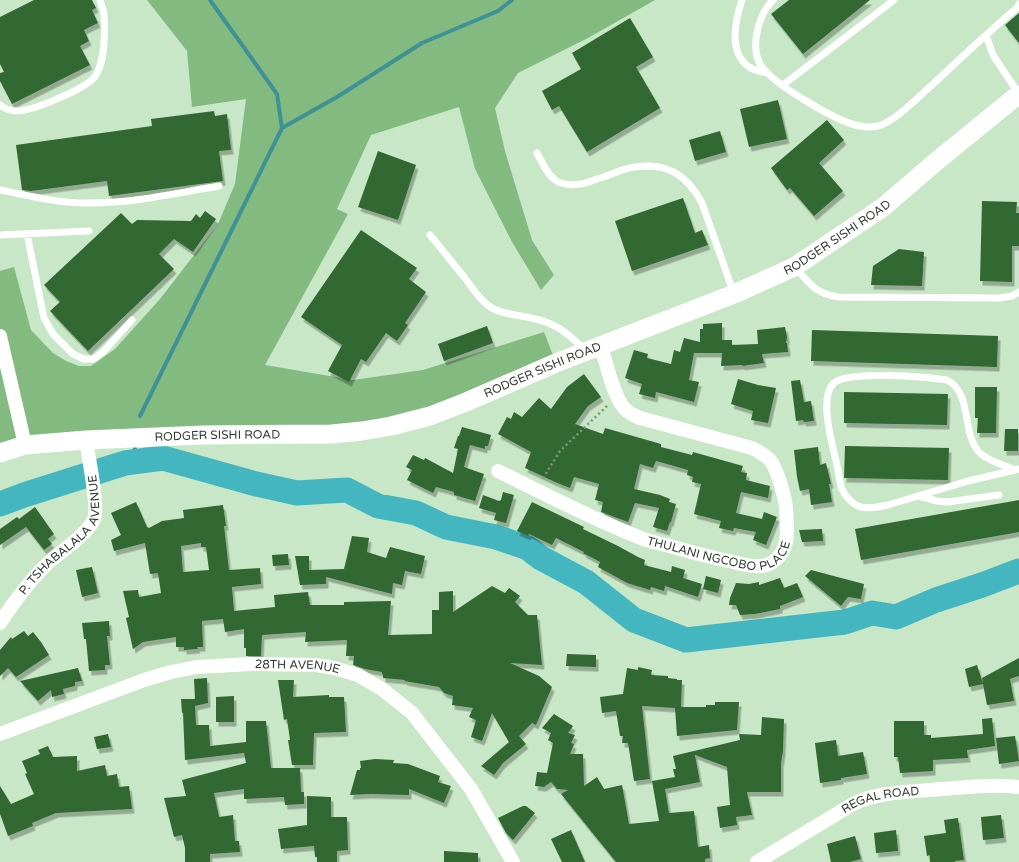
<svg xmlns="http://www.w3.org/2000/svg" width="1019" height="862" viewBox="0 0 1019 862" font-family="'Varela Round',sans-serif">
	<defs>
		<filter id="shadow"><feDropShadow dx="2.5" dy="4.5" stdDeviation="0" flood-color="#0004"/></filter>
	</defs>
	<rect width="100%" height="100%" fill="#c8e7c6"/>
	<!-- forest -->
	<path fill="#82ba80" d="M147 0H655L588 38 518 73 495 108 505 151 532 240 554 275 541 290 512 242 475 169 459 107 371 135 337 209 348 214 265 365 353 380 423 370 544 332 556 363 392 426 0 453V271L14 267 31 330 53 353 66 361 79 366H91L115 349 160 299 218 224 235 184 246 99 192 107 187 51Z"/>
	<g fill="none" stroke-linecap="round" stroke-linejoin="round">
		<!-- stream -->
		<path stroke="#3e9194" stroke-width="4" d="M282 128 337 97 422 43 498 11 512 0
			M140 416 282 128 277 94 210 0
			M125 463 135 449"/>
		<!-- river -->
		<path stroke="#44b6c0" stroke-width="25" d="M0 504 24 495 125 463 163 458 256 484 297 493 347 490 378 506 416 513 446 527 496 537 528 548 541 558 586 582 634 620 686 640 845 622 872 613 896 617 936 600 982 585 1019 571"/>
	</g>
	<!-- building -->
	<path fill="#326731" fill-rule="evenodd" filter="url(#shadow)" d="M34 0H92L96 8 92 10 98 23 84 30 89 41 80 46 90 65 12 104 0 81V73L4 72 0 64V17Z
		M789 0H870L803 54 771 14Z
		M1019 13V43L1005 25Z
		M630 18 653 57 636 67 660 108 587 152 559 106 552 110 542 91 581 69 572 53Z
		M778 100 787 139 749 147 740 109Z
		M214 111 215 116 227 114 231 150 219 151 223 181 109 196 107 181 31 191 22 190 16 145 152 126 151 119Z
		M827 120 844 140 819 163 843 191 814 216 790 188 787 190 771 168Z
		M720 131 726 152 695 161 689 140Z
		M378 151 416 165 398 220 358 207Z
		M683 198 695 233 702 230 708 245 632 271 615 221Z
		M982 201 1017 202 1016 213H1019V246H1012V282L980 281Z
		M205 211 216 219 193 252 174 239 159 254 174 269 88 351 50 311 60 302 44 285 121 213 132 224 137 220 191 221 196 214 200 218Z
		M361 230 417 268 409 279 426 292 405 323 408 325 397 341 386 333 366 362 361 359 349 382 328 371 342 345 301 317Z
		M899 249 924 252 922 286 871 285 873 266Z
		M722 323V340H732V345L758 344 757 330 785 327 787 337 786 343H787L788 352 762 354 764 363 742 366 743 365 721 366 722 353H694L689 380 699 382 694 402 656 392 655 398 639 394 642 384 625 378 634 350 648 354 647 358 671 364 674 350 680 352 684 338 700 342V329H703V324Z
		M487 326 493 343 444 361 438 344Z
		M812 330 998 336 997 367 811 361Z
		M584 374 601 397 588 406 575 424 603 434 605 428 661 444V447L692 455 693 452 743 466 741 472 747 473 746 480 770 486 768 498 741 492 736 513 762 519 764 512 777 517 766 545 753 540 756 532 734 528 733 531 719 528 721 521 694 514 701 484 692 482 693 477 687 475 688 470 656 461 653 468 640 464 634 489 660 495 670 499 669 502 676 504 671 522H670L667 531 653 527 659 508 635 503 628 522 601 512 603 502 595 500 599 484 574 477 570 488 555 482 525 468 531 452 498 434 507 417 511 419 514 412 522 417 539 398 551 409 567 387Z
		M738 379 758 385 776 388 768 423 751 420 753 411 731 404Z
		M800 380 804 402 811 401 814 421 804 422 803 420 796 421 791 381Z
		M975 387H997L996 433H977L978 418H975Z
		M844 392 948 394 947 425 844 423Z
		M462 427 491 435 488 446H485V449L470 445 464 467 484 474 475 501 454 495V492L436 487 433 493 407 480 412 470 406 467 413 455 424 460 425 458 453 473 458 449 454 448 458 436H459Z
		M1005 429H1018V451H1004Z
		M845 446 949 448 948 480 844 478Z
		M818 447 820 465 826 463 831 484H829L832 502 811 505 809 489 800 491 797 477 794 450Z
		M503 492 514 495 506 523 494 520 496 513 479 508 483 495 499 501 501 500Z
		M1019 500V532L861 560 855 529Z
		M136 502 147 527 149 528 162 521 184 518 183 510 223 505 226 526H224L229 570 260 568 261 584 232 587 234 611 275 607 274 595 308 592 310 605H344V602L391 601 388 635 432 634V610H439V592L453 591V612L492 586 505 593 509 588 520 596 515 602 528 615H537L542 665 510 663 539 676 552 687 536 725 532 723 519 736 526 744 503 763 494 775 481 766 509 742 492 713 482 741 471 737 476 720 469 717 473 708 452 705 453 696 444 693 439 687 404 681 405 680 383 678V674H382V672L365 669 353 665 354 656H346L347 640 305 642 306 632 262 635 261 656H246V648H244V629L225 632 223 619 202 621 203 647H197L198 649 184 650V647H176V637L143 642 133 649 126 618 129 617 123 591 138 590 139 597 161 593 158 573 150 574 145 543 114 551 111 540 121 535 111 513ZM201 543V547H206L209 570 183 572 181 546Z
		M532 502 584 527 583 529 618 546 638 557 645 560 644 565 671 572 672 566 685 570 683 578 702 584 698 597 665 586 664 591 651 587 650 590 627 583 598 567 600 562 583 553 584 552 556 538 552 545 529 534 528 536 517 531Z
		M35 507 54 534 48 539 52 544 44 550 26 527 0 545V529L17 517 19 519Z
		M822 529 823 541 802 542 799 530Z
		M352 536 369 538 367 552 386 558 390 547 425 556 421 574 405 571 402 585 393 583 392 594 326 577V584L300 585 295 556H309V570L344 569Z
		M288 554 289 565 273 566 272 555Z
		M92 567 98 593 82 597 76 570Z
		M811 570 864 584 861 599 848 597 841 606 805 576Z
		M706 576 721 580 718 593 703 589Z
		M780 578 784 588 797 583 803 597 780 606V609L755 614 740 615 736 605H729L730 598 736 583 749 584 759 582V585Z
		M109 621 110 636H107L110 665H105V670L89 671 86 639H84L82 623Z
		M24 631 28 636 33 632 41 642 49 655 16 677 8 668 0 676V650L11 637 12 639Z
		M567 654 596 655V667L566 666Z
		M1019 658V676L1010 679 1014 701 987 705 983 684 969 687 965 669 977 665 983 684 982 678Z
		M638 667 652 670 651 675 668 676V678L677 679V680H682L681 707H706V705H715V702H739L737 730 677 736 675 708 642 706 650 779 634 781 628 743H622L623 736H620L616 711 602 713 600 697 623 694 627 668 638 670Z
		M78 668 82 681 75 682V686L63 689 64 694 52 697 51 690 38 701 20 681Z
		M207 678 208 703 195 706 196 725H209L210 746 246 742V721H266L271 768H300L301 792H304V804L285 805 284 797 244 799V789L214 793 219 817 233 815 235 841H239L240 852 210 854V862H185V848L182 835 174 837 164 798 186 796 182 780 246 763 244 753 185 760 183 713H182L181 699H195L194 679Z
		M278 680H294L293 697 329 695V697H344L346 732 314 733 313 765H292L288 740H290L287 719 284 720Z
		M234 696V722H216V697Z
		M554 714 573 726 568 733 575 735 571 743 574 744 570 754H583L584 786 597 777 604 789 622 785 629 824 659 821 652 781 675 777 673 769H676L673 756 740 740 739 734 761 735 762 717 784 719 783 751 781 763V792H747L752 815 736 817 737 825 720 828 717 807 730 805 727 767 695 755 700 782 665 789 669 813 694 811 698 847 709 845 710 858 705 859V862H616L561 794 568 790 557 789 551 782 544 787 535 786 537 772 547 773 553 743 548 740 551 733 542 728Z
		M992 718 995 746 967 750 968 758 933 760V771L900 773 898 757H894V721H924V735H931V738L983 734 982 719Z
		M108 734 111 747 97 749 94 737Z
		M1015 736 1019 761 999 764 996 738Z
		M836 740 838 756 863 752 867 774 841 778V780L820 783 815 743Z
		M48 746 53 757 77 756V771L105 765 107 776 117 774 119 787 129 786 132 809 56 813 32 823 33 826 8 836 0 814V786L11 804 34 794 25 774 27 773 22 761 40 754 38 750Z
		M375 759 394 760 393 763 408 764 440 776 438 782 451 786 444 803 409 789V795L369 794 350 795 357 770H360V768H361L360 761Z
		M307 796 331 797V817H347L348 850 337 851V862H317V857H315L314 846 281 849 278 829 307 825Z
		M523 806H526L535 813 513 840 506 833 498 818Z
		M1001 815 1004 838 983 840 981 817Z
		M958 818 964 860 955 861V862H930V855L927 856 924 836 946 833 944 820Z
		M571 830 585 862H562L551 839Z
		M896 830 898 851 876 853 874 833Z
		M855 836 861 859 850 862H831L827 844Z
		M444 851 478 853V862H444Z"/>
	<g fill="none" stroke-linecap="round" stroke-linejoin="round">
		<!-- path -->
		<path stroke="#7f957e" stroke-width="2.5" stroke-dasharray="2 3" stroke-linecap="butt" d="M543 478 560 451 608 405"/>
		<!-- lane -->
		<path stroke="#fff" stroke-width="7" d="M742 0C735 21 728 52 749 67 754 70 762 72 767 73
			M773 0C758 15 749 49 762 67 775 85 839 123 860 126 865 127 873 127 878 126 896 121 919 96 933 84 961 58 988 32 1017 8L1019 4
			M986 35 993 55 1019 94
			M783 85 894 0
			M0 105C5 109 10 111 17 111 32 111 89 88 96 75 105 60 105 31 104 15 104 10 101 5 100 0
			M537 153C543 164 549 179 561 183 576 188 589 182 603 177 613 174 624 168 635 167 667 162 687 175 702 203L734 294
			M0 190C30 196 61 204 91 203 134 203 177 193 219 186
			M27 234 44 318 53 334 73 354 84 359H94L104 351 132 320
			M0 235 89 231
			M430 235C442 249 453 264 465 278 473 289 482 303 494 309 504 314 516 315 527 317 554 322 566 331 585 350
			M795 267C810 284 814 293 838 297L999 298 1012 296 1019 292
			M1015 470C1004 465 991 462 981 454 960 435 974 394 947 380 927 377 848 370 834 383 818 397 833 447 837 465 839 473 839 484 843 491 845 495 850 501 853 503 863 511 877 507 888 505L968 481 1015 470 1019 469
			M918 496 937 501 947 502 999 495"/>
		<!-- street -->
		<g stroke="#fff" stroke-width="14">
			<path d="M0 336 25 445"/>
			<path id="s1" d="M498 471C545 494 592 519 641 538 651 542 661 544 670 546 690 552 709 557 729 561 742 564 758 570 771 563 791 552 787 528 786 508 785 497 777 468 770 460 765 455 758 451 752 448L640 418C634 416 629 413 624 408 613 395 606 362 601 346"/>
			<path id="s2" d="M0 623C14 602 30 580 48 563 60 552 88 534 94 519 99 507 88 455 86 440"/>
			<path id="s3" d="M0 734 144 680 171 672 197 667 251 664 316 665 334 668 358 675 382 689 412 713 471 789 513 862"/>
			<path id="s4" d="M757 862 853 804C878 791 914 792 942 789 967 787 993 784 1019 787"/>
		</g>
		<!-- secondary -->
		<path stroke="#fff" stroke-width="19" id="s5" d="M0 453 25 445 86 440 203 435 332 434 362 431 391 426 430 416 466 402 556 363 734 294 794 267 882 208 938 160 1014 98 1019 95"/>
	</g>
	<g text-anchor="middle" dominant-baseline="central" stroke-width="4" stroke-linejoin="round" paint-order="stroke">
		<!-- street labels -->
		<g font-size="12" fill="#2f3b2f" stroke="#c8e7c6">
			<text stroke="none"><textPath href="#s5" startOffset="879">RODGER SISHI ROAD</textPath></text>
			<text stroke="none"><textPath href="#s5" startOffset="555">RODGER SISHI ROAD</textPath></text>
			<text stroke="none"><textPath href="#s5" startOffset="219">RODGER SISHI ROAD</textPath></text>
			<text stroke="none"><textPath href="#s2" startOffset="111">P. TSHABALALA AVENUE</textPath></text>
			<text stroke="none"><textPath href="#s1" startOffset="242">THULANI NGCOBO PLACE</textPath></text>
			<text stroke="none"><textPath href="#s3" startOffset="309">28TH AVENUE</textPath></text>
			<text stroke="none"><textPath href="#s4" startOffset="140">REGAL ROAD</textPath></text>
		</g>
	</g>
</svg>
